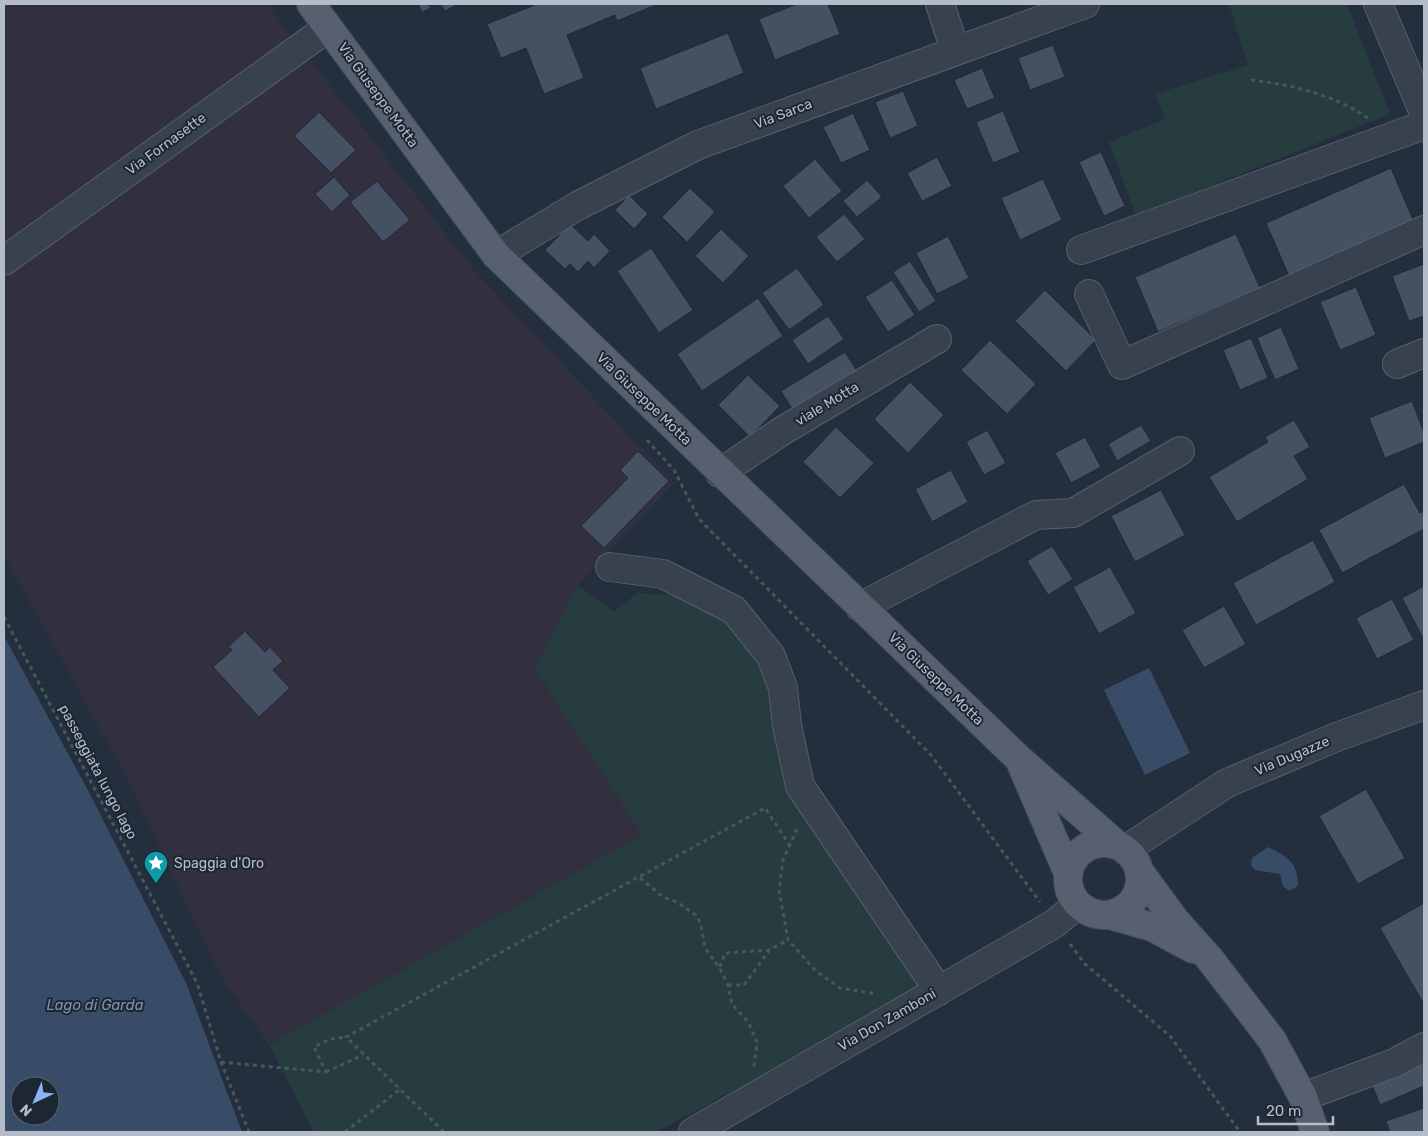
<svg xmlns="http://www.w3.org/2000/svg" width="1428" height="1136" viewBox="0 0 1428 1136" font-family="Rubik,sans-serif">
	<rect width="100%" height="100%" fill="#242f3e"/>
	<!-- medical -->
	<path fill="#32303f" d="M4 4H267L473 269 674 483 578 585 535 669 642 835 269 1045 220 975 125 774 4 555Z"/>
	<!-- green -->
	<path fill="#263c3f" d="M1229 4H1347L1390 114 1136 216 1109 142 1165 119 1155 94 1248 65Z
		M578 585 614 612 637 593 674 595 712 609 751 640 772 680 783 779 924 988 656 1132H314L269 1045 642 835 535 669Z"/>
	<!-- water -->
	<path fill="#394c67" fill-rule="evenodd" d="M4 636 90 794 186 983 242 1132H4ZM20 1086H50V1116H20Z
		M1149 668 1190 753 1145 775 1104 690Z
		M1268 847C1288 856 1298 863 1298 886L1289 891 1283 886 1280 874 1255 870 1251 865 1252 858Z"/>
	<!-- building -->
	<path fill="#455162" stroke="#1f2835" d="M418 4H428L431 8 422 12Z
		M441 4H458L445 11Z
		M537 4H658L617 21 615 15 567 35 584 78 544 94 526 48 501 58 487 24Z
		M797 4H828L840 34 775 60 759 19Z
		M728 33 744 73 656 109 640 68Z
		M1053 45 1065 77 1030 90 1018 58Z
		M982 68 995 98 967 109 954 80Z
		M903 91 918 126 890 138 875 102Z
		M1003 111 1020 152 993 163 976 122Z
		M319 112 356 150 331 173 294 136Z
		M853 113 870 150 841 163 823 127Z
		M1101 152 1125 206 1104 216 1079 162Z
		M937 157 952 186 922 201 907 173Z
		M815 159 842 191 809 218 783 186Z
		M1391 168 1414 222 1289 276 1266 223Z
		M334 177 350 195 332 212 315 194Z
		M1043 179 1062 220 1020 240 1001 198Z
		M867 180 882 197 857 217 843 201Z
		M377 181 410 220 383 242 350 202Z
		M690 188 715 212 687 242 662 217Z
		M629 195 648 214 634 229 615 210Z
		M844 214 865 239 837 262 816 237Z
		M570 224 588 241 594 234 610 251 594 268 588 261 578 272 570 264 565 269 545 250Z
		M721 229 749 256 723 283 695 256Z
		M1236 234 1260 288 1158 332 1135 277Z
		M948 236 969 278 937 294 916 253Z
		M651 248 693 310 659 333 617 271Z
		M910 261 936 301 919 312 893 272Z
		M1424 264V316L1409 321 1392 276Z
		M797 268 824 305 789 330 762 293Z
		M892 280 915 315 888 332 865 297Z
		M1356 287 1376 335 1340 350 1320 302Z
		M1045 290 1096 340 1066 371 1015 321Z
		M758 298 783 336 702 391 677 354Z
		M828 316 844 339 808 364 792 340Z
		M1281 327 1299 369 1275 380 1257 338Z
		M1251 338 1268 378 1240 390 1223 350Z
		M990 340 1036 384 1007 414 961 370Z
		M845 352 858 373 794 412 781 391Z
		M748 375 780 406 750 437 718 405Z
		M910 382 944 415 908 453 874 419Z
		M1412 401 1424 433V442L1385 458 1369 418Z
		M1294 420 1310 447 1294 456 1308 479 1237 522 1209 477 1268 442 1265 437Z
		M1141 425 1151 441 1117 461 1108 444Z
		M836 427 874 463 840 498 803 462Z
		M987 430 1006 463 984 475 966 442Z
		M1085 437 1101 467 1071 483 1055 453Z
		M638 451 669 481 604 548 581 526 628 478 620 470Z
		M951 470 968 502 932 522 915 489Z
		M1404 484 1420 513 1424 511V529L1342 573 1319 530Z
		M1161 490 1185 535 1135 562 1111 516Z
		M1313 540 1335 582 1256 625 1233 583Z
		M1052 546 1073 579 1048 595 1027 561Z
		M1110 567 1136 613 1099 634 1073 587Z
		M1424 586V640L1402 598Z
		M1392 599 1414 640 1377 659 1356 618Z
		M1224 606 1246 644 1204 668 1182 630Z
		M245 631 265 652 270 647 283 661 273 670 290 688 259 717 213 667 232 650 228 647Z
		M1366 789 1405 858 1358 884 1319 816Z
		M1424 903V1000L1422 1001 1380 928Z
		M1424 1063V1086L1380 1105 1372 1085Z
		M1424 1108V1132H1390L1386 1121Z"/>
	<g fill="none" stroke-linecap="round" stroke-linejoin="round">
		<defs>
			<path id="minor" d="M940 4 955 50
				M1378 4 1424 113
				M1081 250 1424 125
				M496 255 579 205 698 145 1085 4
				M4 261 315 37 327 26
				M1089 294 1122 365 1424 230
				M1397 364 1424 353
				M720 473 782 431 937 339
				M610 567 663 574 734 610 771 656 783 688 787 725 800 786 939 991
				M860 607 1036 515 1073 513 1180 451
				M1125 850 1227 783 1334 738 1424 705
				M1303 1097 1394 1063 1424 1047
				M693 1132 1054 924 1078 904"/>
			<path id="major" d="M311 4 496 255 1018 758 1117 845
				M1022 766 1068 873
				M1068 879a36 36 0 1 1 72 0a36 36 0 1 1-72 0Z
				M1139 871 1175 920 1209 958 1272 1040 1303 1097 1315 1132
				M1110 915 1152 927 1193 949"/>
		</defs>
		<!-- minor casing -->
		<use href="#minor" stroke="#565f6c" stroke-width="30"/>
		<!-- major casing -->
		<use href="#major" stroke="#414a57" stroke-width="30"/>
		<!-- path -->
		<path stroke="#44595c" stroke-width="3" stroke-dasharray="4 4" stroke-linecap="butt" d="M1251 80C1293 85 1332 94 1368 118
			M647 440 674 470 699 519 931 755 1040 902
			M4 617 197 983 221 1062 249 1132
			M797 829 783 860 779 890 788 940 816 971 840 988 877 994
			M640 878 663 897 677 902 697 916 701 925 705 948 719 967 728 985 732 1004 748 1022 757 1042 754 1067
			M1070 944 1085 964 1170 1036 1240 1132
			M720 967 725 953 769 950 788 940
			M728 985H744L769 951
			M221 1062 326 1072 314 1047 330 1039 346 1037
			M326 1072 363 1055
			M345 1132 399 1090
			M444 1132 346 1037 765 808 789 844"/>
		<!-- minor -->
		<use href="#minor" stroke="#38414e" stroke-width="28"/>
		<!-- major -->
		<use href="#major" stroke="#56606e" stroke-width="28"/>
	</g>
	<!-- icons -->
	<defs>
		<symbol id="sight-pin" viewBox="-11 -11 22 30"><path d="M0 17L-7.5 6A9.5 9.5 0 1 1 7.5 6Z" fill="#0f9aa8" stroke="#1d2633"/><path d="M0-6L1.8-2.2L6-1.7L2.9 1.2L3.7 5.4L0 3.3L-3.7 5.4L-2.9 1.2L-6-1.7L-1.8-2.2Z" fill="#fff"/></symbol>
	</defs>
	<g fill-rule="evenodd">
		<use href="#sight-pin" x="142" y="849" width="28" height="38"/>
	</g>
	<g text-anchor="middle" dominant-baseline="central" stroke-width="4" stroke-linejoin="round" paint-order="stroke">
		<!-- street labels -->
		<g font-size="14" fill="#b4bcc9" stroke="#1d2633">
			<text transform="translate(378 95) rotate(54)">Via Giuseppe Motta</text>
			<text transform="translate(783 114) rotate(-21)">Via Sarca</text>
			<text transform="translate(166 144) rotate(-36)">Via Fornasette</text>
			<text transform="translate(644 399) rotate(44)">Via Giuseppe Motta</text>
			<text transform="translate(827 404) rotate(-31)">viale Motta</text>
			<text transform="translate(936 679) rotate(44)">Via Giuseppe Motta</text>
			<text transform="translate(1292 756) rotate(-23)">Via Dugazze</text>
			<text transform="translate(98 772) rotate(62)">passeggiata lungo lago</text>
			<text transform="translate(887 1020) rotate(-30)">Via Don Zamboni</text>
		</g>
		<!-- poi labels -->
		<g font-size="14" fill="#b4bcc9" stroke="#1d2633" text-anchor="start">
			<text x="174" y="863">Spaggia d'Oro</text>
		</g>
		<!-- water labels -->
		<g font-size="15" font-style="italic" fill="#7c92b1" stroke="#1d2633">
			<text x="95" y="1005">Lago di Garda</text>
		</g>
	</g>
	<!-- border -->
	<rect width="1428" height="1136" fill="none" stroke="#b4bcc9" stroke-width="10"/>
	<!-- north arrow -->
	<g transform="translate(35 1101) rotate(224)"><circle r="24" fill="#1d2633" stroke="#59626f"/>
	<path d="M0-4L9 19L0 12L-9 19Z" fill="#8ab4f8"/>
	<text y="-8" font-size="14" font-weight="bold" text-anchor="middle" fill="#b4bcc9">N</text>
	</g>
	<!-- scale -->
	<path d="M1258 1116v8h75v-8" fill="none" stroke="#b4bcc9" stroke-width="2.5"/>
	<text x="1266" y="1116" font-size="15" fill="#b4bcc9" stroke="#1d2633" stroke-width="4" paint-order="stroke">20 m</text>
</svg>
